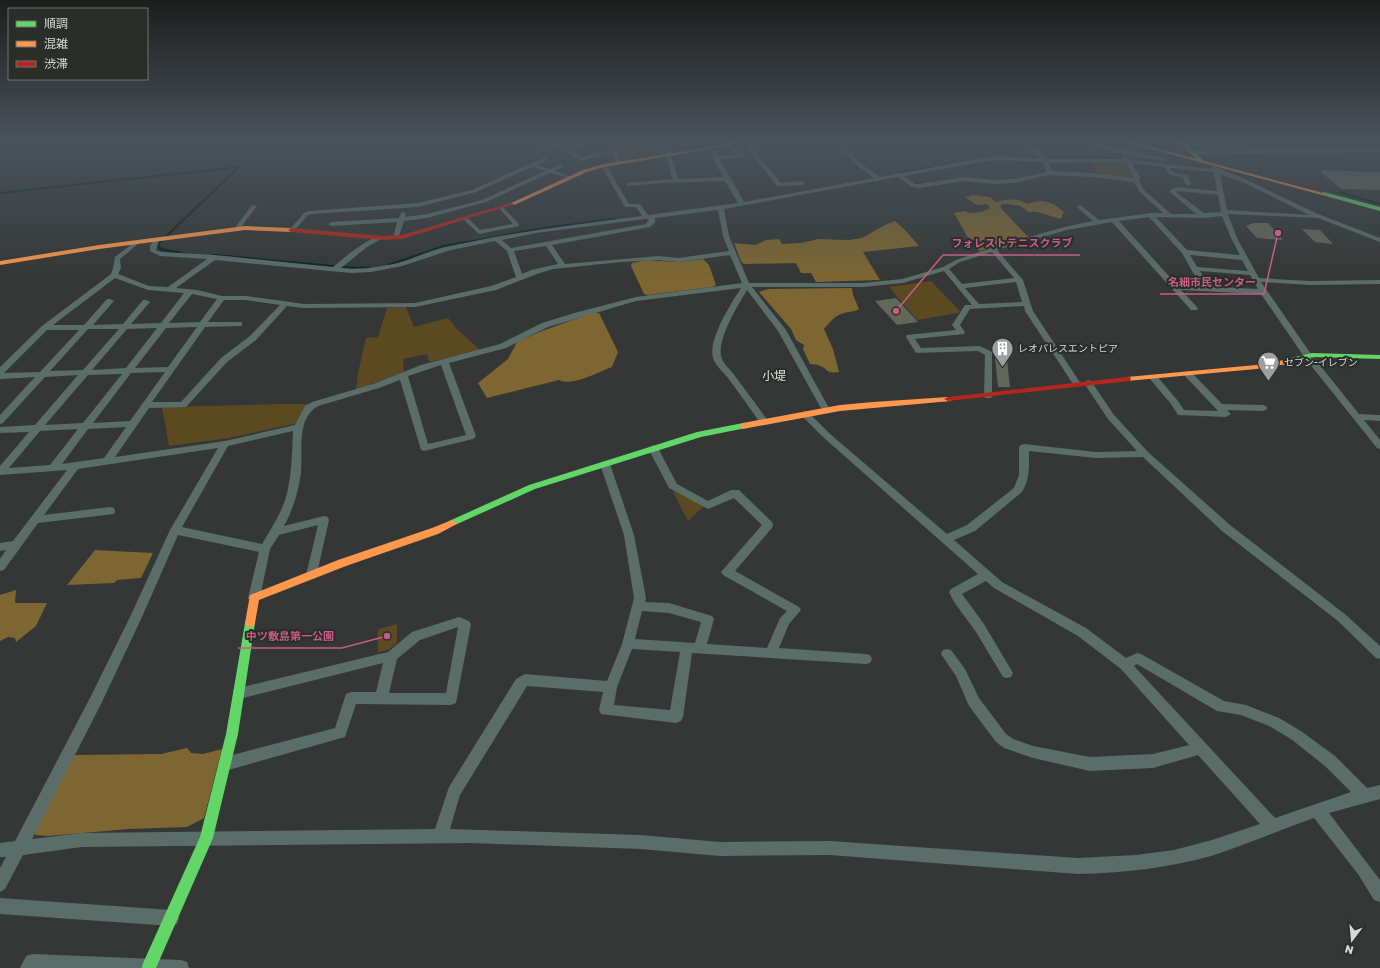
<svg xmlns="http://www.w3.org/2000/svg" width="1380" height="968" viewBox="0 0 1380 968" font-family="'Golos Text','Noto Sans JP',sans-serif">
	<rect width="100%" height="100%" fill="#343735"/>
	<!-- green -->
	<path fill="#5b4922" d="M617 142C632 142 652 144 666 153L620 160Z
		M1090 162 1125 163 1134 176 1127 177 1097 173Z
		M931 281 960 311 958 313 917 320 889 287Z
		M406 307 414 327 448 318 456 328 480 350 429 362 427 354 403 359 404 372 356 390 358 373 366 338 378 337 387 308Z
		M282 404H308L297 422 294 424 229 438 169 446 162 407Z
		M672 490 704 506 688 521Z
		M397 624V643L388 650 378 652V629Z"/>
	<!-- forest -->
	<path fill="#7d6631" d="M974 195 990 197 996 202C1007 200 1016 197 1027 204 1044 198 1051 201 1064 212L1061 219 1037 212H1029L1020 206 1008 204H1002L1000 207 1028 237 979 251 967 236 954 213 965 211 969 213 981 212 990 208 987 204 977 205 965 197Z
		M895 221 905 230 919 246 863 252 880 280 816 282 811 273H801L796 263 744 264 741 261 734 243 755 245 766 240 779 239 782 244 800 243 819 239 849 240 862 238 885 225Z
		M703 259 709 265 716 285 712 287 648 295 644 294 631 266 632 263 646 260 678 262Z
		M852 288 853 295 859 309C855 312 850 311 844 313 834 316 830 322 824 329L833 349 839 372C825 374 829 369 820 366 818 364 813 365 810 364L803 349 804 345 796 340 791 329 759 292 768 289Z
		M592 313H599L618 352 612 367C598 372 572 387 559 380L487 398 478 383 508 359 517 342 542 331Z
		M95 550 153 553 141 578 117 580 114 583 67 585Z
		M16 590 15 603H47L36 626 16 642 15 638 8 637 0 641V595Z
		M187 748 191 753 203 754 222 749 204 818 187 827 129 829 48 836 35 835 36 824 74 755 161 754Z"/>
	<!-- water -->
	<path fill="#0a2429" d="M9 142H218L59 145Z"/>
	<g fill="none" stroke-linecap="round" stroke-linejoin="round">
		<!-- stream-far1 -->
		<path stroke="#0a2429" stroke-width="2" d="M1103 159H1119
			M901 173 952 164
			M1339 192 1380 204
			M0 193 239 167 159 243
			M463 243 538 229 615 219"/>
		<!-- stream -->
		<path stroke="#0a2429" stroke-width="2.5" d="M160 242 158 244 160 249 182 253
			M212 255 352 268H371
			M389 265 445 246 468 242"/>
	</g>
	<!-- building -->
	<path fill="#636759" d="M1320 170 1380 172V190L1341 189 1323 174Z
		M1253 223H1268L1283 240 1257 238 1246 226Z
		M1302 229 1320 230 1333 244 1315 242Z
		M896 298 918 322 897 325 875 301Z
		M994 348 1006 350 1010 387H998Z"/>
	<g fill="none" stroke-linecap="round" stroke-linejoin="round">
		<!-- street -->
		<path fill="#5a6d69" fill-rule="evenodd" d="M563 142H572L536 153 533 151Z
			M588 142H597L571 150 582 157 616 149 621 163 616 164 612 152 581 161 563 150Z
			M633 142C646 142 660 145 672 153L671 155 678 179 723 177 708 148 713 147 718 156 737 155 726 144 731 143 745 156 742 158 720 159 744 202 874 178 860 168 834 142H839L864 166 880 177 988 157 1002 156 1041 159 1019 142C1029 142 1041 150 1047 159H1124L1122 157 1125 155 1130 160 1211 169 1213 166 1249 181 1318 214 1380 238V242L1318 218 1228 214 1237 238 1259 278 1310 281 1380 280V284L1310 285 1261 282 1311 354 1359 414 1380 415V421L1364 420 1380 440V449L1377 448 1305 358 1261 294 1181 290 1198 308 1197 310H1191L1112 222 1067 230 997 250 1023 280 1033 311 1081 384 1077 387 1073 384 1025 311 1024 306 970 309 960 325 965 332 964 334 915 339 921 348 980 346 992 352V396L991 398H985L984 396 985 355 978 351 916 353 906 337 907 335 956 330 952 325 965 305H972L944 271 903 283 863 287H752L786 330 830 410 826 413 822 410 778 331 747 290C738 306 715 341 722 359 724 365 731 370 735 376 746 391 757 405 768 421L763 424 760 423C750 408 739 393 728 378 723 372 716 366 713 358 708 339 731 304 741 288L636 301 548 327 506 348 449 363 476 436 473 439 424 451 421 450 400 380 379 388 318 406C296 419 303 450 301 472 299 490 293 510 284 526L324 516 328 517 329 520 316 578 312 579 308 578 306 575 318 525 279 535 270 549 260 598 258 601 254 603 250 601 248 598 259 552 178 535 142 617 101 704 32 839 82 833 435 829 449 787 516 679 525 674 607 681 622 644 634 598 624 535 600 464 605 461 610 464 634 535 646 598 645 602 669 603 712 616 714 619 707 644 767 648 780 618 787 611 723 575 721 572 762 525 734 498 708 509 669 488 648 448 653 445 658 448 677 484 708 501 731 490H739L772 522 773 525 772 528 735 571 799 607 801 610 789 624 779 648 866 654 870 655 872 659 870 663 866 664 692 653 683 717 681 721 676 723 601 714 599 710 603 692 527 686 460 795 450 829 640 835 720 842 830 841 1078 858 1136 855 1174 850 1212 840 1260 824 1198 755 1153 768 1090 771 1033 758 1004 748 996 742 969 706 956 676 941 654 943 650 947 649 951 650 965 669 979 698 1006 734 1013 739 1033 746 1090 757 1153 754 1189 745 1121 669 1078 636 994 588 986 581 962 594 984 624 1013 673 1011 677 1007 678 1003 677 976 632 954 602 949 592 951 589 978 574 823 437 800 414 805 411 808 412 829 433 947 534 967 525 1014 488 1019 475V447L1021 445 1024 444 1096 452 1137 451 1108 419 1084 383 1088 380 1091 381 1114 415 1148 452 1230 525 1346 615 1380 646V659L1376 658 1338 621 1222 531 1143 457 1096 458 1029 451C1029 466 1030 479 1022 492L975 531 954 540 1002 582 1086 628 1126 658 1137 653 1141 654 1224 701 1246 705 1279 718 1301 731 1335 756 1367 788 1380 785V799L1329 813 1380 880V902L1374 900 1358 874 1314 818C1280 830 1246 845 1211 856 1167 868 1123 873 1078 874L830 855 720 856 640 849 471 843 82 847 23 855 5 889 0 892V868L6 857H0V843L15 841 91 696 130 617 170 530 218 448 78 469 44 515 110 507 114 508 115 511 114 514 38 523 4 570 0 571V559L6 550 0 551V543L13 541 67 470 0 475V466L29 432 0 433V427L35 425 78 375 45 377 3 423 0 424V415L35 377 0 379V367L42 326 111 274 113 268 115 257 137 240 139 241V243L120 259 121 268 118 274 149 286 168 287 207 259 160 256 150 251V246L154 239 159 240 156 250 161 252 215 255 333 267C343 259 371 234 383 236V238L367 247 341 268C361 270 382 267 401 262 418 257 433 249 450 246 514 232 578 224 642 216L636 207H625L601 166 604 164 607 166 629 204H640L648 215 738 203 725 181 661 183 627 186V184L629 183 672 179 666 154 660 150ZM1002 160 1043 162 1046 172 1014 179 994 180 964 177 919 184H915L904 176 988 161ZM1115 162 1126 163 1134 178 1094 173 1052 171 1049 163ZM1132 163 1164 167 1170 175 1183 177 1185 184 1188 186 1191 184 1187 175 1174 173 1170 168 1214 172 1217 191 1178 187 1170 190V192L1196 214H1171L1144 190 1139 180 1140 177ZM1220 174 1245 183 1309 215 1227 210ZM1049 175 1094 177 1134 182 1140 192 1163 213H1151L1099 220 1080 205 1077 207 1078 208 1093 221 1064 227 991 248 956 260 943 267 902 279 863 283H749L729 236 724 209 898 177 912 187 919 188 964 181 994 184 1014 183ZM1178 191 1218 195 1221 212 1204 213 1176 192ZM718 210 723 236 729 251 678 258 659 256 565 264 552 245 650 227 655 222V218ZM1222 216 1231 238 1240 255 1187 250 1156 217 1203 218ZM1149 217 1182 253 1196 278H1202L1203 276 1200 271 1250 275 1258 289 1177 285 1119 221ZM645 219H649L646 224 511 248 502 240 536 233ZM495 241 507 251 516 277 491 286 415 303 304 304 246 296H222L197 290 176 288 215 260 351 273 371 272 402 266 451 250ZM546 246 558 264 531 270 522 274 514 251ZM992 252 1014 278 962 284 949 269 960 262ZM730 255 742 283 636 297 578 312 542 323 500 344 421 365 373 384 312 402 305 406 295 425 225 441 115 457 149 408 186 407 227 362 256 340 287 306 304 308 415 307 496 290 537 274 553 269 621 262 659 260 678 262ZM1190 255 1242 260 1248 271 1197 267ZM115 278 148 290 184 293 161 323 131 324 150 302 146 300H143L123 324 93 325 114 301 110 299H107L84 325H53ZM1016 282 1022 302 979 304 965 288ZM192 294 217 299 200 322 169 323ZM224 300H246L280 305 250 336 221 358 181 402H152L205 327 242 326V322H208ZM197 327 168 367 135 368 166 328ZM157 328 126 368 92 370 127 329ZM88 329H119L83 370 50 371ZM47 330H79L40 372 4 373ZM441 365 466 435 428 444 408 376ZM165 372 130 421 93 423 131 373ZM122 374 83 423 45 425 88 375ZM126 427 104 458 62 464 88 429ZM78 429 50 465 9 468 40 431ZM293 431C292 453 292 475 286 497 281 514 271 529 262 544L182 527 228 446ZM642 611 669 613 701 622 695 643 635 639ZM632 649 680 652 670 710 614 705 617 687ZM1137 664 1217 711 1241 715 1269 726 1291 739 1325 766 1351 792 1275 818 1134 666Z
			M742 142H747L781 183 802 181 805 183 802 185 777 186Z
			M1079 142H1089L1168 159 1165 161 1122 154Z
			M1380 148V152L1192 155 1189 153 1192 151Z
			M545 157 547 158V160L537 165 550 169 559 165H563V167L555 171 573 177V179L550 173 486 202 427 218 404 221 398 239 393 238 397 222 331 226 328 224 331 222 399 218 401 213 403 212 406 214 405 217 427 214 482 200 545 171 532 167 476 192 418 207 312 214 308 215 294 231 289 230 304 213 309 211 418 203 472 190Z
			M252 205 257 206 239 230H235L234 229Z
			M502 206 519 224V226L479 234 463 219 468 218 480 230 513 224 499 208Z
			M1188 371 1191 372 1222 404 1264 405 1268 408 1264 411 1227 410 1231 414 1226 417 1178 415 1171 404 1150 379 1149 377 1150 375H1156L1178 401 1184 410 1218 411 1185 376 1184 374Z
			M459 617 469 621 471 624 456 703 451 705 356 704 345 737 225 771 220 769 218 764 220 759 225 757 335 728 346 694 351 692H376L383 663 239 699 234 697 233 693 234 689 388 652 412 632ZM458 627 446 693H389L397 659 420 640Z
			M0 898 171 910 177 912 179 918 177 924 171 926 0 914Z
			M32 954 181 960 187 962 189 968H20L26 956Z"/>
		<!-- fast -->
		<path fill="#63d668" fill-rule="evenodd" d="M731 142H743L686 153 684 152Z
			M1179 142H1184L1204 161V163H1200Z
			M1324 192 1380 207V211L1322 195V193Z
			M1312 353 1380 355V359L1312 357 1290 363 1286 361 1287 359Z
			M743 423 746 424 747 426 746 428 701 437 535 489 455 525H449L447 523 449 521 529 485 697 432Z
			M250 619 254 620 255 623 238 734 213 838 156 968H142V966L144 961 200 837 226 734 245 623 246 620Z"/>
		<!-- slow -->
		<path fill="#ff974d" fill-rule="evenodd" d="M1125 142H1134L1327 194 1322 195Z
			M686 151 688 152V153L604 167 587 172 514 205 509 204 583 170 604 164Z
			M245 226 291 228 294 230 291 232 245 230 99 249 0 265V261L99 245Z
			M1290 359 1294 361 1293 363 1256 369 1127 381 1123 379 1127 377 1256 365Z
			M948 397 952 399 951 401 840 411 743 429 739 426 743 423 840 405 873 402Z
			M452 520 455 521 457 523 455 525 438 534 346 566 259 600 255 623 254 626 250 627 246 626 245 623 250 595 338 560 432 528Z"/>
		<!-- jam -->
		<path fill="#b3261e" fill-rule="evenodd" d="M510 203 515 204 402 239 384 240 291 232 288 230 291 228 384 236 402 235Z
			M1127 377H1130L1131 379 1130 381 948 401 944 399 948 397Z"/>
	</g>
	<!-- sky -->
	<linearGradient id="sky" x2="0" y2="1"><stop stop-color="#1d1e1d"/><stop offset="0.51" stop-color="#4a535c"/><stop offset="1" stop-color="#4a535c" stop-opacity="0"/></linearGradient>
	<rect width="1380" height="278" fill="url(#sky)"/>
	<!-- icons -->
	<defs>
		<symbol id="building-pin" viewBox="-11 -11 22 30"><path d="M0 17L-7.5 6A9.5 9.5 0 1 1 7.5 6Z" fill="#9da09e" stroke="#292e2a"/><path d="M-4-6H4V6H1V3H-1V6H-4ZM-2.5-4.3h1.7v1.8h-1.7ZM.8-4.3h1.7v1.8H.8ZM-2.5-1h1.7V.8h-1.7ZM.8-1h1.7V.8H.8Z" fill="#fff"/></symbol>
		<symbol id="supermarket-pin" viewBox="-11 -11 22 30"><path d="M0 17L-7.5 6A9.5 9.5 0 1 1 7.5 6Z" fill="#9da09e" stroke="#292e2a"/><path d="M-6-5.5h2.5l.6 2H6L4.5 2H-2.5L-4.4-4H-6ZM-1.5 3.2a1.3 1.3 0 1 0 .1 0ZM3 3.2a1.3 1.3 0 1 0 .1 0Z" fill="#fff"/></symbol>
	</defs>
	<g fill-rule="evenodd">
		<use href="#building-pin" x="990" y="336" width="25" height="34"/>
		<use href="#supermarket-pin" x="1256" y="350" width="25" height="34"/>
	</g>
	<g text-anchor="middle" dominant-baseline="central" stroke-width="4" stroke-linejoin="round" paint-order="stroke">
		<!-- poi labels -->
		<g font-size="10" fill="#d6d9d6" stroke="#292e2a" text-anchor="start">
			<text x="1018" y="348">レオパレスエントピア</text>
			<text x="1284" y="362">セブン-イレブン</text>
		</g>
		<!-- quarter labels -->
		<g font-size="12" fill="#dde4de" stroke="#292e2a">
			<text x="774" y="375">小堤</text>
		</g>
	</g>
	<!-- callouts -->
	<path fill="none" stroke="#c95c86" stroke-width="1.5" d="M896 311L943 255H1080M1278 233L1264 294H1160M387 636L342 648H238"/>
	<g fill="#c95c86" stroke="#292e2a" stroke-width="1.5">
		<circle cx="896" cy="311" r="4"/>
		<circle cx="1278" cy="233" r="4"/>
		<circle cx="387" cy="636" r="4"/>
	</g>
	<g font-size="11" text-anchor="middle" font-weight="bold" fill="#c95c86" stroke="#292e2a" stroke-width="4" stroke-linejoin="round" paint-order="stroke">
		<text x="1012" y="247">フォレストテニスクラブ</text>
		<text x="1212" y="286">名細市民センター</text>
		<text x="290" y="640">中ツ敷島第一公園</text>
	</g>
	<!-- legend -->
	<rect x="8" y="8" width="140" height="72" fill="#292e2a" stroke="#6e726f"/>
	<rect x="16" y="21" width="20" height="6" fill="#63d668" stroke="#6e726f"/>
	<text x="44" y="28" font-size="12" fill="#d6d9d6">順調</text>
	<rect x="16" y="41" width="20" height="6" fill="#ff974d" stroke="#6e726f"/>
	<text x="44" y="48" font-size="12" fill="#d6d9d6">混雑</text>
	<rect x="16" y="61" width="20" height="6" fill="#b3261e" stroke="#6e726f"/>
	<text x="44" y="68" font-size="12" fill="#d6d9d6">渋滞</text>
	<!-- north arrow -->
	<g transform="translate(1352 940) rotate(196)" stroke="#292e2a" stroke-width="3" paint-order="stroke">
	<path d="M0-3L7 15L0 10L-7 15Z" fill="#d6d9d6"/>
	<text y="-6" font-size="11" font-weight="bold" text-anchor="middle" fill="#d6d9d6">N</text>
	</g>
</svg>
